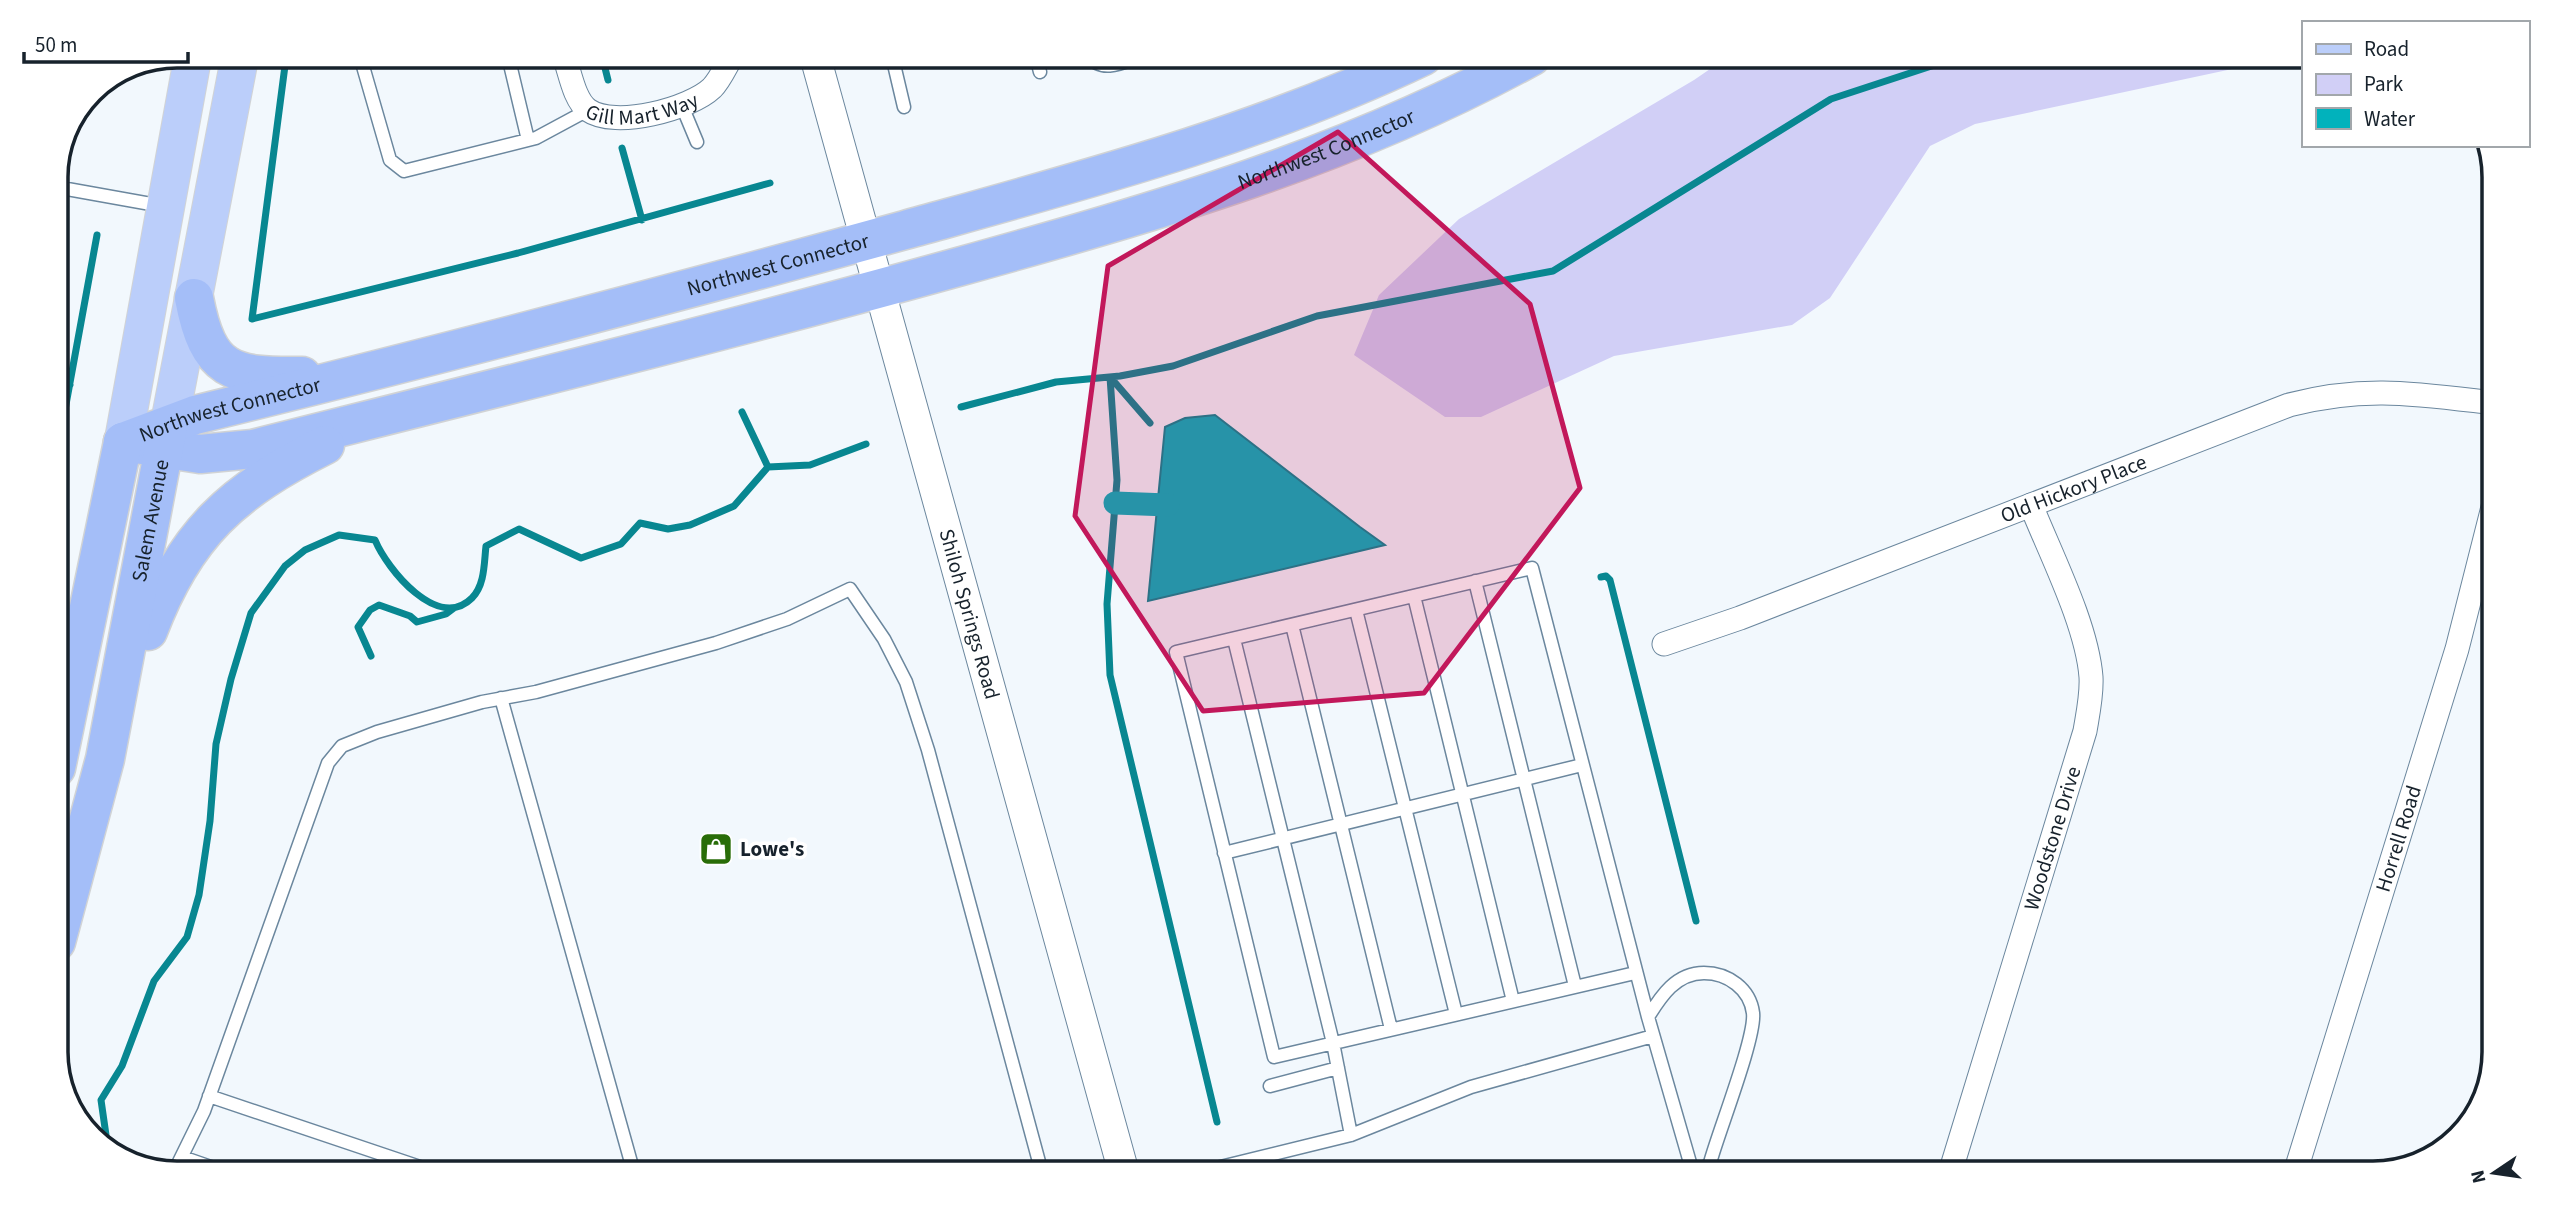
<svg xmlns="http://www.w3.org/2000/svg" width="2550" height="1229" viewBox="0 0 2550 1229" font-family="'Source Sans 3',sans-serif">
	<rect width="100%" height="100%" fill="#f2f8fd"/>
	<!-- green -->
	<path fill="#d1cff6" d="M1729 56H2275L2265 62 1975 124 1930 146 1830 298 1792 325 1614 356 1481 417H1445L1354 355 1379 295 1459 219 1694 80Z"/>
	<!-- water -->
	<path fill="#01b2bc" stroke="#088791" stroke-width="2" d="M1215 415 1360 527 1385 545 1148 601 1165 427 1185 418Z"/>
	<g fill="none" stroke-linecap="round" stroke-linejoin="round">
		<!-- stream -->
		<path stroke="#088791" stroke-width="7" d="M602 56 608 80
			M286 58 252 319 518 253 770 183
			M622 148 642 220
			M1110 377 1117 480 1107 604 1110 675 1217 1122
			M1111 378 1150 423
			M56 381 70 385
			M961 407 1056 382 1120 376 1173 366 1317 316 1553 271 1831 99 1962 56
			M742 412 768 467
			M56 459 97 235
			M1601 577 1606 576 1610 580 1696 921
			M371 656 358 627 370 610 379 605 410 616 417 622 446 614 454 608
			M104 1143 106 1135 101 1100 122 1066 154 981 187 937 199 895 210 821 216 744 231 679 251 613 285 566 305 550 339 535 375 540C387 569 438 632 472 598 485 585 484 563 486 546L519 529 581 558 621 544 640 523 668 529 690 525 734 506 768 467 810 465 866 444"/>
		<!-- canal -->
		<path stroke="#01b2bc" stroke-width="23" d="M1115 503 1168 505"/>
		<defs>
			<path id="service" d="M360 56 390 160 404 171 536 138 588 110
				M508 56 528 140
				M892 56 904 107
				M1036 56 1040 72
				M1089 56C1102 74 1124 62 1141 56
				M682 106 697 142
				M56 187 162 206
				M56 194 63 154
				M1475 581 1575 986
				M1414 596 1513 1001
				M1356 610 1456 1014
				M1292 625 1391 1029
				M1234 639 1333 1043 1351 1135
				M501 698 634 1173
				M1224 853 1582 765
				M1635 973 1274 1057 1176 652 1532 568 1648 1017
				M1270 1086 1338 1068
				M209 1096 420 1167 425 1173
				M182 1157 228 1173
				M174 1172 204 1111 328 763 342 746 377 732 482 702 536 692 716 643 787 619 850 589 884 639 906 682 928 750 1042 1173
				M1196 1173 1351 1135 1471 1087 1653 1036
				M1693 1173 1648 1017C1661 996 1676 973 1704 973 1728 973 1750 989 1753 1013 1756 1037 1718 1133 1710 1163L1699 1173"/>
			<g id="minor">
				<path id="s1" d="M564 56C570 72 574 100 588 110 615 129 690 109 712 88 720 80 726 66 732 56"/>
				<path id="s2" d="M1664 644 1740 618 2289 405C2365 385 2417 394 2494 403"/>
				<path id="s3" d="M1950 1173 2085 731C2088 713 2092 695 2091 677 2087 625 2051 555 2031 505"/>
				<path id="s4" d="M2295 1173 2457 649 2494 503"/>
			</g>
			<g id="tertiary">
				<path id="s5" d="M815 56 1124 1173"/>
			</g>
			<path id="primary" d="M169 425 240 56
				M123 442 193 56"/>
			<g id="trunk">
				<path d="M194 298C208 372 231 377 302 376"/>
				<path id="s6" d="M123 442 200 454 253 449C488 390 724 332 958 267 1156 212 1351 156 1532 56"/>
				<path id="s7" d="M123 442 195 415C432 357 669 295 905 230 1081 181 1258 135 1423 56"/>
				<path d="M148 631C185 533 233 491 325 445"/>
				<path d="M56 768 123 442"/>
				<path id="s8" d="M56 942 105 759 168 427"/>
			</g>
		</defs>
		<!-- service casing -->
		<use href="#service" stroke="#6b879e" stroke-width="15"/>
		<!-- minor casing -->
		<use href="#minor" stroke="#6b879e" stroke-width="25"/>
		<!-- tertiary casing -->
		<use href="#tertiary" stroke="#6b879e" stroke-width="32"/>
		<!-- primary casing -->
		<use href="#primary" stroke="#d1d3d5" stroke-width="39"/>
		<!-- trunk casing -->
		<use href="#trunk" stroke="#d1d3d5" stroke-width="41"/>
		<!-- service -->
		<use href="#service" stroke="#fff" stroke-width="12"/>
		<!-- minor -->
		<use href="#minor" stroke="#fff" stroke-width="23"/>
		<!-- tertiary -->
		<use href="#tertiary" stroke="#fff" stroke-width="30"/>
		<!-- primary -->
		<use href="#primary" stroke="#bbcefa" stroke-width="37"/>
		<!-- trunk -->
		<use href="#trunk" stroke="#a4bef8" stroke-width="38"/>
	</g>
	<!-- marked area -->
	<path fill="#c2185b" fill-opacity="0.2" stroke="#c2185b" stroke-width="5" stroke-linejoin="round" d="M1338 132 1530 304 1580 488 1424 693 1203 711 1075 516 1108 266Z"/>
	<!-- icons -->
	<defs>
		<symbol id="shop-square" viewBox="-11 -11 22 22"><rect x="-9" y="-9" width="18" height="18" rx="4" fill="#296d08" stroke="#fff"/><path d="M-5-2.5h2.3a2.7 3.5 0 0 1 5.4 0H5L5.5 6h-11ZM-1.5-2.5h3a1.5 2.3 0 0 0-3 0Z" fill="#fff"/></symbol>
	</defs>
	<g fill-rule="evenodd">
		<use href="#shop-square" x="697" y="830" width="38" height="38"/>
	</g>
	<g text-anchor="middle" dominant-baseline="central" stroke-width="7" stroke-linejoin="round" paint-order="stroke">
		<!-- street labels -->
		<g font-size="21" fill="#17222c" stroke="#fff">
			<text stroke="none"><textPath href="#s1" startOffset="116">Gill Mart Way</textPath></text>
			<text stroke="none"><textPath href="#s6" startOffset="1246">Northwest Connector</textPath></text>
			<text stroke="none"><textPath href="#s7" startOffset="679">Northwest Connector</textPath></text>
			<text stroke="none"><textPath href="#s7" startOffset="112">Northwest Connector</textPath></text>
			<text stroke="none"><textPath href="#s2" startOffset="438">Old Hickory Place</textPath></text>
			<text stroke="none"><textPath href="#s8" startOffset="432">Salem Avenue</textPath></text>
			<text stroke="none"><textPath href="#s5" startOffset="579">Shiloh Springs Road</textPath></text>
			<text stroke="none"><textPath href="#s3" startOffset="350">Woodstone Drive</textPath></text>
			<text stroke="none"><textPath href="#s4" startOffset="350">Horrell Road</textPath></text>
		</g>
		<!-- poi labels -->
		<g font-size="21" font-weight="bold" fill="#17222c" stroke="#fff" text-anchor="start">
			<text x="740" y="849">Lowe's</text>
		</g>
	</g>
	<!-- crop -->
	<path d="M0 0H2550V1229H0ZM177 68H2373A109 109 0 0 1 2482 177V1052A109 109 0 0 1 2373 1161H177A109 109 0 0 1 68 1052V177A109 109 0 0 1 177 68Z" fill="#fff" fill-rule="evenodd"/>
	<path fill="none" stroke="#17222c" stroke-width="3.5" d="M177 68H2373A109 109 0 0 1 2482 177V1052A109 109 0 0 1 2373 1161H177A109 109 0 0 1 68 1052V177A109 109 0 0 1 177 68Z"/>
	<!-- legend -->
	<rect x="2302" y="21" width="228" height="126" fill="#ffffff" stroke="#a2a7ab" stroke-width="2"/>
	<rect x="2316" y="44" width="35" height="10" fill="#bbcefa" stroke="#a2a7ab" stroke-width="2"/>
	<text x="2364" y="56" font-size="21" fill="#17222c">Road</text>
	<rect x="2316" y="74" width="35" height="21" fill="#d1cff6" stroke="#a2a7ab" stroke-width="2"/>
	<text x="2364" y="91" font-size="21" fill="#17222c">Park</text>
	<rect x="2316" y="108" width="35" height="21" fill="#01b2bc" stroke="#a2a7ab" stroke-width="2"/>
	<text x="2364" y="126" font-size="21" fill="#17222c">Water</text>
	<!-- north arrow -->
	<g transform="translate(2494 1173) rotate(257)" stroke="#ffffff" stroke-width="5" paint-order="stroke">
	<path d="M0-5L12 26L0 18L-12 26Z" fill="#17222c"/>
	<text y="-10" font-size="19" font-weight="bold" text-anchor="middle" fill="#17222c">N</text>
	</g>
	<!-- scale -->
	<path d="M24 52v10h164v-10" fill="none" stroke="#17222c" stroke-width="3.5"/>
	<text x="35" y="52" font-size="21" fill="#17222c" stroke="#ffffff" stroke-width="5" paint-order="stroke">50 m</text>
</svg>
